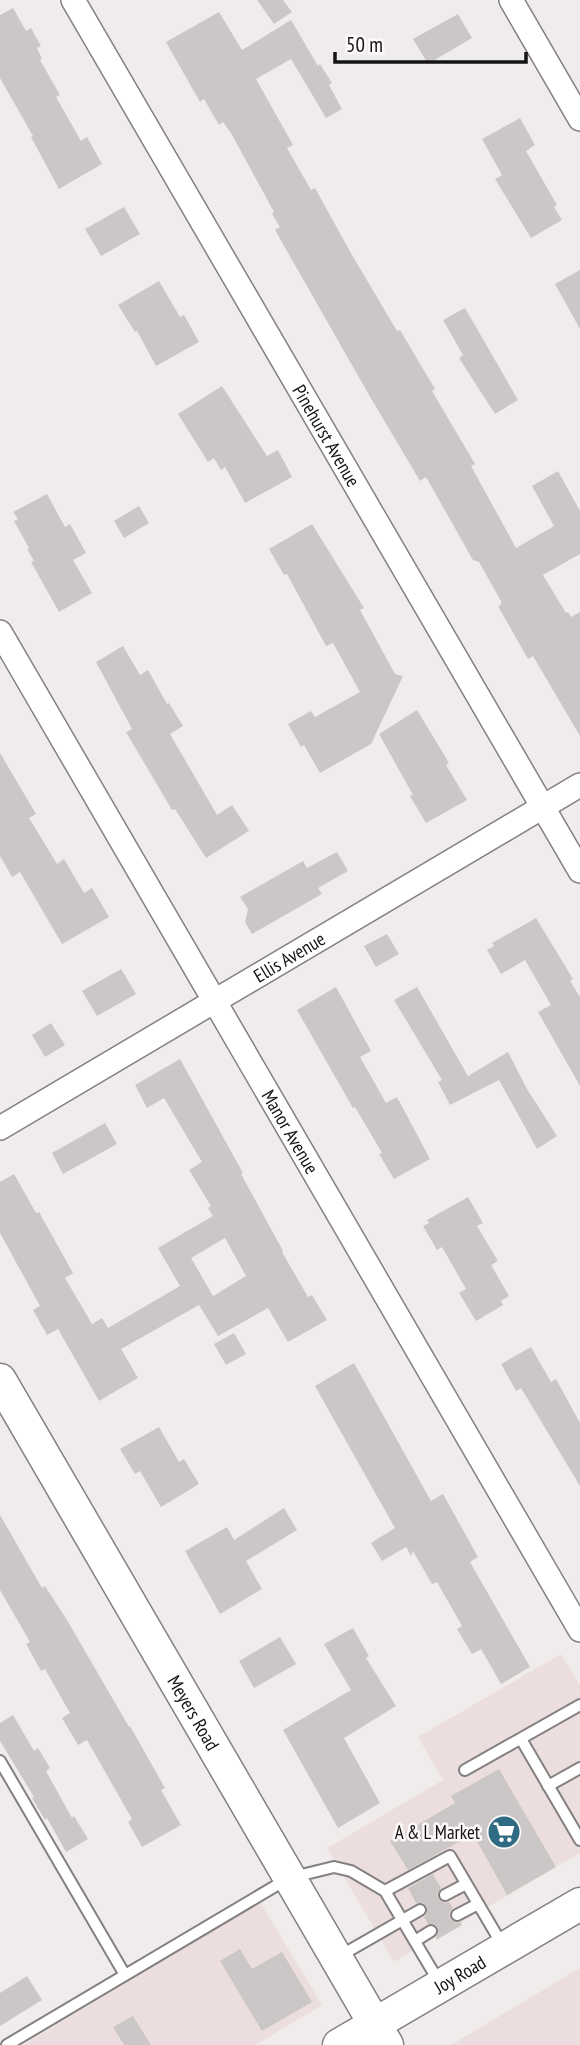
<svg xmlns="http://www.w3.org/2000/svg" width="580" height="2045" viewBox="0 0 580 2045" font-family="'PT Sans Narrow',sans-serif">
	<rect width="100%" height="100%" fill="#f1ecec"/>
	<!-- built -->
	<path fill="#ecdede" d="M561 1654 580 1685V1853L394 1962 327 1848 443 1780 418 1737Z
		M260 1902 322 2005 256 2045H23Z
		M580 1968V2045H451Z"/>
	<!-- building -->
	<path fill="#ccc7c7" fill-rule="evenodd" d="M257 0H283L292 12 274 24Z
		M13 8 26 31 31 28 41 46 37 48 42 59 40 60 60 95 56 97 81 141 87 137 102 164 59 189 31 137 33 136 0 78V15Z
		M219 12 242 50 291 20 318 66 320 64 332 83 329 85 342 109 326 118 291 59 256 79 293 145 287 148 311 190 315 188 352 255 397 331 400 330 435 389 432 391 475 464 471 466 516 548 554 526 532 486 558 471 580 511V554L543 575 566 613 568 612 571 617 580 612V736L533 656 528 659 498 606 501 605V601L479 562 473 560 426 477 420 481 369 395 275 230 280 227 272 214 274 212 231 133 223 122 219 125 204 99 200 102 166 42Z
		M458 14 472 38 428 64 413 39Z
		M520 118 535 145 526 151 557 205 554 207 562 220 531 238 495 179 502 175 482 139Z
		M124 207 140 234 101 256 85 229Z
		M580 270V329L555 284Z
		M159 281 180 317 184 315 199 342 156 366 137 331 135 332 118 305Z
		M465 308 518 400 495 414 459 358 463 355 443 320Z
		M222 386 267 456 278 450 292 477 245 503 225 467 221 470 214 458 208 462 178 414Z
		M47 494 65 527 70 524 86 553 73 560 92 593 59 612 31 562 34 561 27 549 29 548 14 521 18 519 13 512Z
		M139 506 149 523 124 538 114 521Z
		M312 524 364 608 360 610 395 674 403 676 371 744 320 773 304 745 301 747 288 724 311 711 315 717 360 692 333 643 326 646 287 574 284 575 269 549Z
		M123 646 140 675 148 670 167 704 169 703 183 726 170 734 217 815 232 805 249 831 206 858 175 809 172 810 126 732 132 729 96 662Z
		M417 710 449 763 446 765 467 800 426 823 410 796 413 795 379 734Z
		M0 753 36 814 29 818 57 864 64 859 84 893 92 888 109 917 62 944 20 872 12 877 0 856Z
		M337 852 348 871 318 888 322 894 252 934 245 922 248 909 240 897 303 861 307 868Z
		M536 918 573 979 570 981 580 997V1086L538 1012 551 1005 525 960 501 974 487 950 494 946 492 943Z
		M387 934 399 954 376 967 364 946Z
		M121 969 136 994 97 1016 82 991Z
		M336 987 371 1051 360 1057 386 1103 397 1097 430 1159 394 1179 379 1154 382 1153 355 1107 353 1108 297 1010Z
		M417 987 468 1076 508 1052 527 1089 557 1136 537 1149 499 1080 450 1105 438 1082 442 1080 394 1000Z
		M51 1023 65 1045 45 1057 32 1035Z
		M180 1059 243 1173 241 1174 283 1251 282 1252 308 1297 312 1295 327 1320 288 1342 268 1308 218 1336 199 1305 121 1349 138 1378 99 1401 58 1329 47 1335 33 1310 40 1306 0 1233V1182L14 1174 36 1213 39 1212 73 1273 65 1278 92 1324 102 1318 108 1328 180 1286 158 1248 213 1216 208 1208 211 1206 189 1170 202 1162 164 1098 147 1108 135 1085ZM225 1238 246 1276 213 1296 191 1258Z
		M105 1123 117 1144 63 1174 52 1153Z
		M468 1197 483 1223 477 1226 498 1261 491 1265 509 1296 501 1301 503 1305 476 1321 459 1293 466 1289 442 1247 437 1250 423 1226 429 1223 427 1220Z
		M234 1333 246 1354 226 1365 214 1344Z
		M531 1347 551 1382 556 1379 580 1423V1486L521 1388 516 1391 501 1364Z
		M354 1363 431 1501 443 1494 478 1557 470 1562 530 1667 501 1684 481 1649 472 1654 457 1629 462 1626 437 1582 432 1584 413 1551 411 1556 406 1547 382 1561 371 1543 395 1528 315 1386Z
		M159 1427 179 1462 184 1459 199 1484 161 1507 140 1471 135 1474 120 1449Z
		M284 1508 297 1530 246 1561 262 1589 220 1614 185 1551 227 1527 234 1540Z
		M0 1515 42 1588 45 1586 67 1620 129 1727 130 1726 165 1788 161 1790 181 1825 142 1847 128 1822 132 1819 87 1740 78 1745 62 1718 70 1713 45 1669 41 1671 26 1644 30 1642 0 1590Z
		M353 1628 369 1656 366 1658 396 1706 344 1738 380 1803 338 1828 283 1730 351 1690 324 1644Z
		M280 1637 296 1664 254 1688 239 1661Z
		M13 1715 34 1751 38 1748 50 1768 46 1771 72 1818 74 1816 88 1839 66 1852 47 1818 45 1820 32 1798 34 1797 0 1741V1723Z
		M499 1769 556 1867 507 1895 473 1834 408 1870 390 1841 455 1803 451 1796Z
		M433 1874 441 1888 437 1894 438 1899 444 1903 449 1902 453 1908 449 1914 450 1919 456 1923 460 1922 462 1925 436 1940 438 1927 434 1924H428L424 1917 427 1913V1907L423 1903H416L408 1888Z
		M240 1949 252 1969 282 1952 312 2002 262 2031 220 1961Z
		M27 1976 42 2000 0 2026V1993Z
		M133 2016 151 2045H124L113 2027Z"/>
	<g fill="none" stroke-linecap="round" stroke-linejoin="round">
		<defs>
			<path id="lane" d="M521 1739 580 1840
				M0 1761 125 1975
				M465 1770 580 1705
				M548 1786 580 1768
				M385 1891 439 1982
				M445 1895 466 1884
				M457 1915 478 1904
				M415 1941 431 1931
				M338 1957 420 1910
				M7 2045 289 1878 334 1867 351 1871 385 1891 450 1856 503 1946"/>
			<g id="street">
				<path id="s1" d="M73 0 580 871"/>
				<path d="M511 0 580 119"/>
				<path id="s2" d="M0 632 580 1630"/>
				<path id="s3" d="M0 1128 580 785"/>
			</g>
			<g id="secondary">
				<path id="s4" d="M0 1380 387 2045"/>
				<path id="s5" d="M339 2045 580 1904"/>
			</g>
		</defs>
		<!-- lane casing -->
		<use href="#lane" stroke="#848080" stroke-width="14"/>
		<!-- street casing -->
		<use href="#street" stroke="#848080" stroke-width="26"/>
		<!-- secondary casing -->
		<use href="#secondary" stroke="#848080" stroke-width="35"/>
		<!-- lane -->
		<use href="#lane" stroke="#fff" stroke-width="10"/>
		<!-- street -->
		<use href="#street" stroke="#fff" stroke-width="23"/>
		<!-- secondary -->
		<use href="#secondary" stroke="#fff" stroke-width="32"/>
	</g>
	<!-- icons -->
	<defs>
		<symbol id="supermarket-disc" viewBox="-11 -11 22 22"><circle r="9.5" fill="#2f6c83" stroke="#fef9f9"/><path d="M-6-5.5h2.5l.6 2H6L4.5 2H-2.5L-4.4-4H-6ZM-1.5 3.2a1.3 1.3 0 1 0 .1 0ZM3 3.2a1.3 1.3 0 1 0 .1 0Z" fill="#fff"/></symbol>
	</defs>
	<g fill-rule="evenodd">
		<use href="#supermarket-disc" x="485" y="1813" width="38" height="38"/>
	</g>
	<g text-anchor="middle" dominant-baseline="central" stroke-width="5" stroke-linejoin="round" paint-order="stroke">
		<!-- street labels -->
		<g font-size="19" fill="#151414" stroke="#fef9f9">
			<text stroke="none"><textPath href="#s1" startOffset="504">Pinehurst Avenue</textPath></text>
			<text stroke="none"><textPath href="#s3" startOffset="336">Ellis Avenue</textPath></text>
			<text stroke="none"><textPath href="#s2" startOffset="578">Manor Avenue</textPath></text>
			<text stroke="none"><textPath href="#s4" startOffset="385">Meyers Road</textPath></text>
			<text stroke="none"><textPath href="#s5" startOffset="140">Joy Road</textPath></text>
		</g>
		<!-- poi labels -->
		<g font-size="19" fill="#151414" stroke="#fef9f9" text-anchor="end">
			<text x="480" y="1832">A &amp; L Market</text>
		</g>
	</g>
	<!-- scale -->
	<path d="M335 52v10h191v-10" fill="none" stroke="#151414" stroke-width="3.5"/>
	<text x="346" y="52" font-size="21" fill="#151414" stroke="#fef9f9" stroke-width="5" paint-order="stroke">50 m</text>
</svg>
